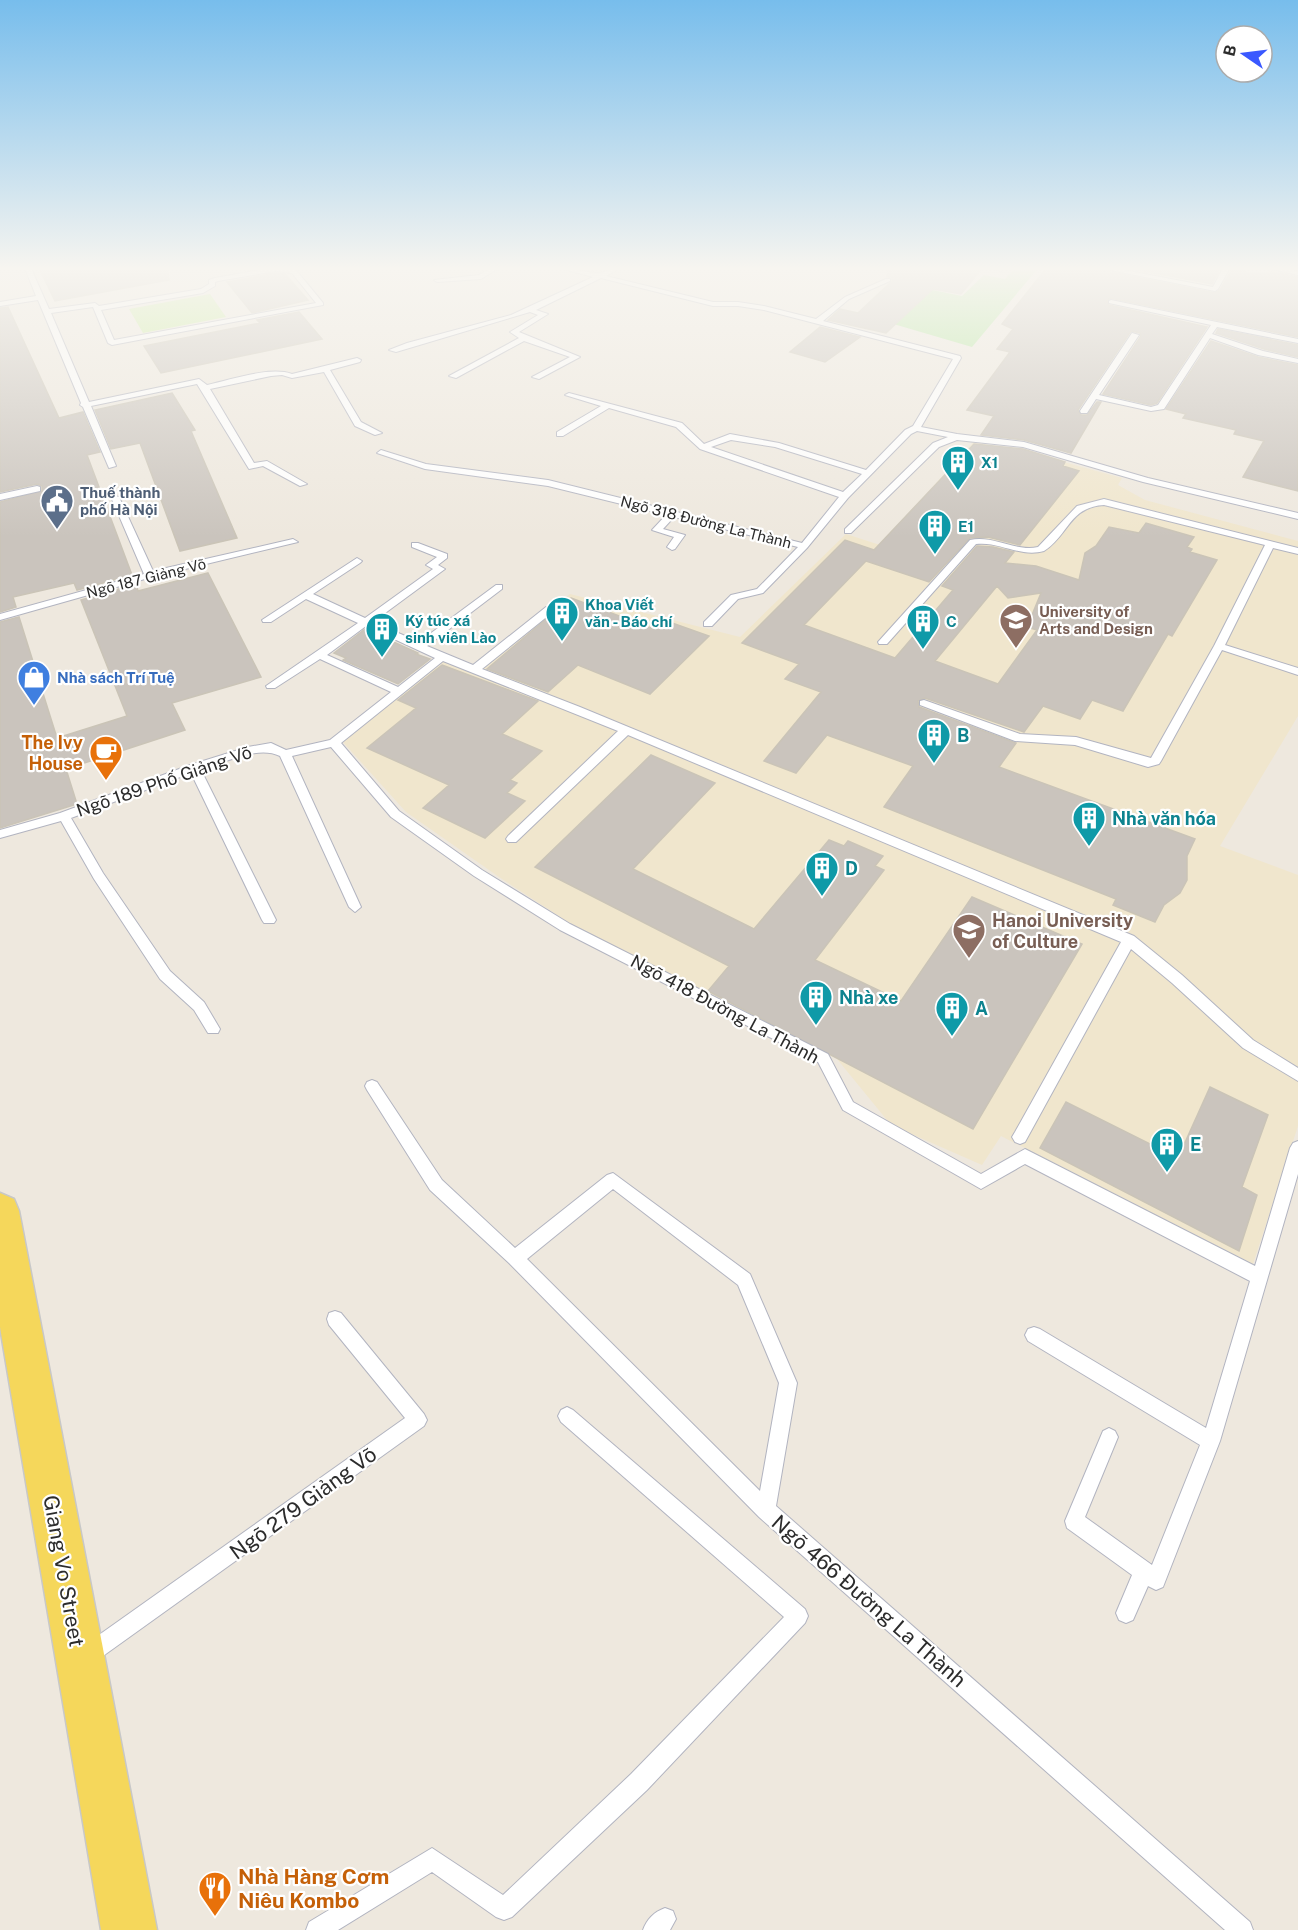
<svg xmlns="http://www.w3.org/2000/svg" width="1298" height="1930" viewBox="0 0 1298 1930" font-family="'Public Sans',sans-serif">
	<rect width="100%" height="100%" fill="#eee8de"/>
	<!-- education -->
	<path fill="#f0e6cd" d="M974 441 1045 461 1049 458 1122 478 1118 485 1145 500 1298 541V716L1220 846 1298 875V1126L1253 1264 1001 1136 982 1165 891 1125 837 1059 574 926 499 877 406 812 342 741 443 661 473 674 570 594 740 637 846 534 880 545Z"/>
	<!-- green -->
	<path fill="#b0e699" d="M1017 266H1040L972 347 873 318 908 285 962 296 984 275 1005 279Z"/>
	<!-- pitch -->
	<path fill="#c5ed94" d="M210 294 226 317 143 333 129 309Z"/>
	<!-- building -->
	<path fill="#cac4bd" stroke="#cac4b7" stroke-width="1.5" fill-rule="evenodd" d="M38 266H167L169 280 55 301Z
		M888 266H956L980 271 961 294 933 289 886 333 828 320 840 309 858 313 892 281V277H887Z
		M1048 266H1105L1103 269 1105 271 1215 293 1220 290 1232 269 1256 274 1273 272 1298 277V337L1110 298 1107 301 1109 305 1207 327 1157 403 1151 405 1103 394 1141 336 1140 333 1131 331 1078 410 1081 415H1087L1097 402H1101L1071 453 1024 440 981 435 994 416 967 410 1010 352 997 349 1013 329 1002 324Z
		M1117 266H1216L1221 267 1212 284Z
		M276 273 285 274 308 300 252 313 227 282Z
		M8 307 59 418 83 412 100 452 87 455 132 575 77 590 74 583 13 597 16 607 0 612V502L42 491V486L37 484 0 492V308Z
		M299 312 322 339 161 373 144 346 260 323 257 320Z
		M820 327 860 337 825 362 790 352Z
		M1218 329 1298 345V357L1264 349 1216 333Z
		M1211 341 1258 357 1298 365V491L1243 477 1264 441 1234 434 1236 430 1183 418 1186 414 1166 409Z
		M172 393 195 430 191 431 237 538 180 551 140 443 111 449 95 410Z
		M974 444 1023 449 1065 462 1063 466 1079 471 1020 545 988 537 970 538 929 582 866 561 804 625 895 658 953 590 942 586 977 546 993 547 1014 552 1005 563 1036 566 1079 580 1085 553 1096 546 1109 527 1139 533 1146 523 1194 537 1187 547 1192 549 1190 552 1217 560 1172 636 1168 634 1123 711 1092 700 1080 719 1043 706 1024 732 925 698 918 701 919 707 1016 743 999 767 1195 839 1187 856V880L1180 893 1164 905 1155 922 1113 905 1116 899 884 807 913 766 827 735 796 773 764 761 821 692 785 679 799 664 742 643 845 540 874 550ZM997 586 1008 598 1041 593 1027 627 1037 630 998 684 935 661Z
		M208 573 261 677 172 703 185 730 66 769 77 804 0 828V622L19 617 57 738 127 716 81 600 136 584 138 591Z
		M571 598 654 629 664 620 709 636 650 694 578 665 548 692 487 669Z
		M365 629 418 653 416 654 430 659 398 684 343 660 346 658 334 653Z
		M442 665 538 701 502 734 542 751 510 780 517 783 507 793 525 801 485 838 423 808 449 785 367 748 416 708 398 700Z
		M651 755 715 783 633 869 754 929 829 840 844 846 848 841 883 856 875 866 884 870 815 960 901 1001 972 897 1082 944 973 1129 708 991 729 966 535 867Z
		M1210 1087 1268 1115 1242 1187 1257 1195 1239 1251 1040 1148 1066 1102 1178 1158Z"/>
	<g fill="none" stroke-linecap="round" stroke-linejoin="round">
		<defs>
			<path id="service" d="M24 266H30L49 309 95 303 99 306 201 289 209 284V280L215 278 276 267 296 270 323 303V305L112 345 108 343 93 307 51 313 89 402 199 379 207 385C230 380 270 366 292 374L357 358 361 360 360 362 330 370 361 422 382 433 375 435 355 426 324 372 292 378 282 375 271 376 210 389 254 463 267 461 307 484 300 486 263 466 249 469 197 384 91 406 116 466 109 468 83 407 80 405 81 403 38 300 0 306V302L36 296ZM276 271 292 273 316 303 114 340 101 310 203 293 215 286V282L218 281Z
				M494 266H502L481 279 437 282 434 280 479 275Z
				M552 266C567 266 581 272 596 273 605 274 614 266 624 266L606 276 713 302H738L764 306 816 319 845 297 886 279H890V281L849 299 823 321 960 356 961 358 921 427 957 434 1024 442 1148 478 1298 513V519L1143 482 1023 447 957 440 939 447 851 533H845V529L933 443 948 437 917 431 911 434 848 498 807 548 763 593 738 599 712 626H704V622L731 595 757 589 798 547 674 517 663 529 685 535 675 549 672 550 667 547 674 537 652 530 666 515 548 486 425 469 377 453 381 450 426 464 548 480 802 543 839 497 700 449 676 427 609 408 563 436H557V432L601 406 565 395 569 393 682 423 704 444 730 434 779 443 866 470 905 430 913 426 953 359 764 310 738 306H713L601 278 536 310 548 314 519 332 580 357 539 379 532 377 570 357 524 341 456 378 449 376 519 338 510 332 538 315 530 312 396 352 389 350 407 343 511 315 593 277ZM731 440 775 447 862 474 843 492 711 447Z
				M978 266H1009L1001 271Z
				M1224 266H1231L1218 289 1215 291 1105 269 1108 267 1213 287Z
				M1258 266H1273L1298 271V275Z
				M1111 300 1298 339V343L1217 327 1212 334 1263 351 1298 359V363L1258 355 1210 338 1164 409 1151 411 1096 399 1087 413H1081L1080 411 1132 333 1139 335 1099 395 1151 407 1158 405 1211 325 1109 303V301Z
				M37 486 40 487V491L0 500V494Z
				M112 495 119 497 153 571 293 539 298 542 152 577 0 620V614L144 574 111 497Z
				M1104 499 1298 548V554L1273 548 1225 645 1298 668V675L1222 650 1161 761 1159 764 1148 767 1075 745 1015 741 920 705V701L924 700 1020 734 1076 737 1151 758 1214 646 1265 545 1104 505C1069 507 1069 535 1044 551 1020 558 1000 541 976 544L887 644H879L878 642 970 540C994 535 1015 552 1038 547L1077 506Z
				M412 543H418L447 554V558L438 565 445 569 373 622 419 642 496 585H502V589L427 646 473 665 546 607H554V611L482 669 580 707 1134 936 1182 975 1253 1040 1298 1068V1081L1243 1048 1172 983 1131 949 1025 1142 1020 1144 1015 1142 1012 1137 1015 1132 1121 942 628 735 516 842H508L506 839 508 836 618 731 443 661 341 743 399 811 482 870 570 924 828 1054 853 1102 981 1174 1025 1149 1255 1266 1290 1148 1293 1143 1298 1141V1174L1220 1441 1163 1587 1156 1590 1148 1586 1133 1620 1126 1623 1119 1620 1116 1613 1132 1575 1067 1528 1065 1521 1103 1431 1109 1428 1115 1431 1118 1437 1085 1517 1152 1565 1200 1445 1028 1341 1025 1335 1028 1329 1034 1327 1040 1329 1206 1428 1250 1281 1025 1164 981 1189 843 1110 818 1062 560 930 474 876 391 817 331 747 292 756 361 907 355 912 349 907 280 756C257 745 224 763 201 770L276 920 274 923H264L262 920 191 773 71 818 103 873 170 971 204 1002 220 1029 218 1033H208L194 1010 160 979 94 879 61 821 0 838V830L60 813 190 765 248 747 271 743 286 750 330 740 391 692 320 659 275 688H267L266 686 358 623 306 599 271 622H263L262 620 357 558 362 561 360 563 313 594 365 618 433 569 426 565 437 557 412 547ZM366 626 435 658 398 687 327 655Z
				M372 1080 377 1082 442 1180 515 1248 607 1175 613 1173 750 1274 797 1383 776 1506 1250 1922 1253 1930H1225L759 1517 509 1263 430 1190 367 1090 365 1086 367 1082ZM613 1189 738 1285 779 1383 760 1491 527 1259Z
				M335 1311 341 1313 424 1414 427 1420 424 1426 96 1661 89 1664 82 1661 79 1654 82 1647 405 1418 329 1325 327 1319 329 1313Z
				M567 1407 573 1410 805 1609 808 1616 805 1623 647 1790 512 1917 504 1920 496 1917 432 1872 338 1930H306L309 1922 432 1848 503 1895 631 1774 784 1617 561 1422 558 1416 561 1410Z
				M665 1908 673 1911 676 1919 670 1930H643C647 1919 654 1912 665 1908Z"/>
			<path id="primary" d="M0 1193 14 1199 19 1211 157 1930H101L0 1327Z"/>
		</defs>
		<!-- service casing -->
		<use href="#service" stroke="#b2b4c0" stroke-width="2"/>
		<!-- primary casing -->
		<use href="#primary" stroke="#c8c8c8" stroke-width="3"/>
		<!-- service -->
		<use href="#service" fill="#fff" fill-rule="evenodd"/>
		<!-- primary -->
		<use href="#primary" fill="#f5d75b" fill-rule="evenodd"/>
	</g>
	<!-- sky -->
	<linearGradient id="sky" x2="0" y2="1"><stop stop-color="#77bdec"/><stop offset="0.5" stop-color="#f7f5f0"/><stop offset="1" stop-color="#f7f5f0" stop-opacity="0"/></linearGradient>
	<rect width="1298" height="537" fill="url(#sky)"/>
	<!-- icons -->
	<defs>
		<symbol id="building-pin" viewBox="-11 -11 22 30"><path d="M0 17L-7.5 6A9.5 9.5 0 1 1 7.5 6Z" fill="#0f9aa8" stroke="#fff"/><path d="M-4-6H4V6H1V3H-1V6H-4ZM-2.5-4.3h1.7v1.8h-1.7ZM.8-4.3h1.7v1.8H.8ZM-2.5-1h1.7V.8h-1.7ZM.8-1h1.7V.8H.8Z" fill="#fff"/></symbol>
		<symbol id="civic-pin" viewBox="-11 -11 22 30"><path d="M0 17L-7.5 6A9.5 9.5 0 1 1 7.5 6Z" fill="#5c6f8a" stroke="#fff"/><path d="M-.6-6.5H3V-4.5H.6V-3L4-1V1h2V6H-6V1h2V-1L-.6-3ZM-1.2 2.5V6h2.4V2.5Z" fill="#fff"/></symbol>
		<symbol id="university-pin" viewBox="-11 -11 22 30"><path d="M0 17L-7.5 6A9.5 9.5 0 1 1 7.5 6Z" fill="#8d6e63" stroke="#fff"/><path d="M0-5L7-2L0 1L-7-2ZM-4 1L0 2.5L4 1V4Q0 6-4 4Z" fill="#fff"/></symbol>
		<symbol id="shop-pin" viewBox="-11 -11 22 30"><path d="M0 17L-7.5 6A9.5 9.5 0 1 1 7.5 6Z" fill="#3f7fe0" stroke="#fff"/><path d="M-5-2.5h2.3a2.7 3.5 0 0 1 5.4 0H5L5.5 6h-11ZM-1.5-2.5h3a1.5 2.3 0 0 0-3 0Z" fill="#fff"/></symbol>
		<symbol id="cafe-pin" viewBox="-11 -11 22 30"><path d="M0 17L-7.5 6A9.5 9.5 0 1 1 7.5 6Z" fill="#e8710a" stroke="#fff"/><path d="M-5.5-4.5H6V0H3Q3 3.5 0 3.5H-2.5Q-5.5 3.5-5.5 0ZM3-3.2v2h1.7v-2ZM-6 4.5H4V6H-6Z" fill="#fff"/></symbol>
		<symbol id="restaurant-pin" viewBox="-11 -11 22 30"><path d="M0 17L-7.5 6A9.5 9.5 0 1 1 7.5 6Z" fill="#e8710a" stroke="#fff"/><path d="M-5-6h1v4h1v-4h1v4h1v-4h1v5L-1.5 .5V6h-2V.5L-5-1ZM5-6V6H3V1.5H1.5Q1.5-4 5-6Z" fill="#fff"/></symbol>
	</defs>
	<g fill-rule="evenodd">
		<use href="#building-pin" x="939" y="443" width="38" height="52"/>
		<use href="#civic-pin" x="38" y="482" width="38" height="52"/>
		<use href="#building-pin" x="916" y="507" width="38" height="52"/>
		<use href="#building-pin" x="543" y="594" width="38" height="52"/>
		<use href="#university-pin" x="997" y="601" width="38" height="52"/>
		<use href="#building-pin" x="904" y="602" width="38" height="52"/>
		<use href="#building-pin" x="363" y="610" width="38" height="52"/>
		<use href="#shop-pin" x="15" y="658" width="38" height="52"/>
		<use href="#building-pin" x="915" y="716" width="38" height="52"/>
		<use href="#cafe-pin" x="87" y="733" width="38" height="52"/>
		<use href="#building-pin" x="1070" y="799" width="38" height="52"/>
		<use href="#building-pin" x="803" y="849" width="38" height="52"/>
		<use href="#university-pin" x="950" y="911" width="38" height="52"/>
		<use href="#building-pin" x="797" y="978" width="38" height="52"/>
		<use href="#building-pin" x="933" y="989" width="38" height="52"/>
		<use href="#building-pin" x="1148" y="1125" width="38" height="52"/>
		<use href="#restaurant-pin" x="196" y="1869" width="38" height="52"/>
	</g>
	<g text-anchor="middle" dominant-baseline="central" stroke-width="4.5" stroke-linejoin="round" paint-order="stroke">
		<!-- far-culture labels -->
		<g font-size="15" font-weight="bold" fill="#0d838f" stroke="#fff" text-anchor="start">
			<text x="981" y="462">X1</text>
			<text x="958" y="526">E1</text>
			<text x="585" y="604">Khoa Viết<tspan x="585" dy="17">văn - Báo chí</tspan></text>
			<text x="405" y="620">Ký túc xá<tspan x="405" dy="17">sinh viên Lào</tspan></text>
			<text x="946" y="621">C</text>
		</g>
		<!-- far-service labels -->
		<g font-size="15" font-weight="bold" fill="#4e5e75" stroke="#fff" text-anchor="start">
			<text x="80" y="492">Thuế thành<tspan x="80" dy="17">phố Hà Nội</tspan></text>
		</g>
		<!-- far-street labels -->
		<g font-size="15" fill="#2c2c2c" stroke="#fff">
			<text transform="translate(706 522) rotate(14)">Ngõ 318 Đường La Thành</text>
			<text transform="translate(146 578) rotate(-14)">Ngõ 187 Giảng Võ</text>
		</g>
		<!-- far-education labels -->
		<g font-size="15" font-weight="bold" fill="#785e54" stroke="#fff" text-anchor="start">
			<text x="1039" y="611">University of<tspan x="1039" dy="17">Arts and Design</tspan></text>
		</g>
		<!-- far-shop labels -->
		<g font-size="15" font-weight="bold" fill="#366cbe" stroke="#fff" text-anchor="start">
			<text x="57" y="677">Nhà sách Trí Tuệ</text>
		</g>
		<!-- culture labels -->
		<g font-size="18" font-weight="bold" fill="#0d838f" stroke="#fff" text-anchor="start">
			<text x="957" y="735">B</text>
			<text x="1112" y="818">Nhà văn hóa</text>
			<text x="845" y="868">D</text>
			<text x="839" y="997">Nhà xe</text>
			<text x="975" y="1008">A</text>
			<text x="1190" y="1144">E</text>
		</g>
		<!-- food labels -->
		<g font-size="18" font-weight="bold" fill="#c56008" stroke="#fff" text-anchor="end">
			<text x="83" y="742">The Ivy<tspan x="83" dy="21">House</tspan></text>
		</g>
		<!-- street labels -->
		<g font-size="18" fill="#2c2c2c" stroke="#fff">
			<text transform="translate(164 781) rotate(-19)">Ngõ 189 Phố Giảng Võ</text>
			<text transform="translate(725 1009) rotate(28)">Ngõ 418 Đường La Thành</text>
		</g>
		<!-- education labels -->
		<g font-size="18" font-weight="bold" fill="#785e54" stroke="#fff" text-anchor="start">
			<text x="992" y="920">Hanoi University<tspan x="992" dy="21">of Culture</tspan></text>
		</g>
		<!-- near-street labels -->
		<g font-size="21" fill="#2c2c2c" stroke="#fff">
			<text transform="translate(303 1503) rotate(-36)">Ngõ 279 Giảng Võ</text>
			<text transform="translate(64 1571) rotate(80)">Giang Vo Street</text>
			<text transform="translate(869 1601) rotate(41)">Ngõ 466 Đường La Thành</text>
		</g>
		<!-- near-food labels -->
		<g font-size="21" font-weight="bold" fill="#c56008" stroke="#fff" text-anchor="start">
			<text x="238" y="1876">Nhà Hàng Cơm<tspan x="238" dy="24">Niêu Kombo</tspan></text>
		</g>
	</g>
	<!-- north arrow -->
	<g transform="translate(1244 54) rotate(284)"><circle r="28" fill="#ffffff" stroke="#ababab" stroke-width="1.5"/>
	<path d="M0-4.5L10 22L0 15L-10 22Z" fill="#3a58ff"/>
	<text y="-9" font-size="16" font-weight="bold" text-anchor="middle" fill="#2c2c2c">B</text>
	</g>
</svg>
